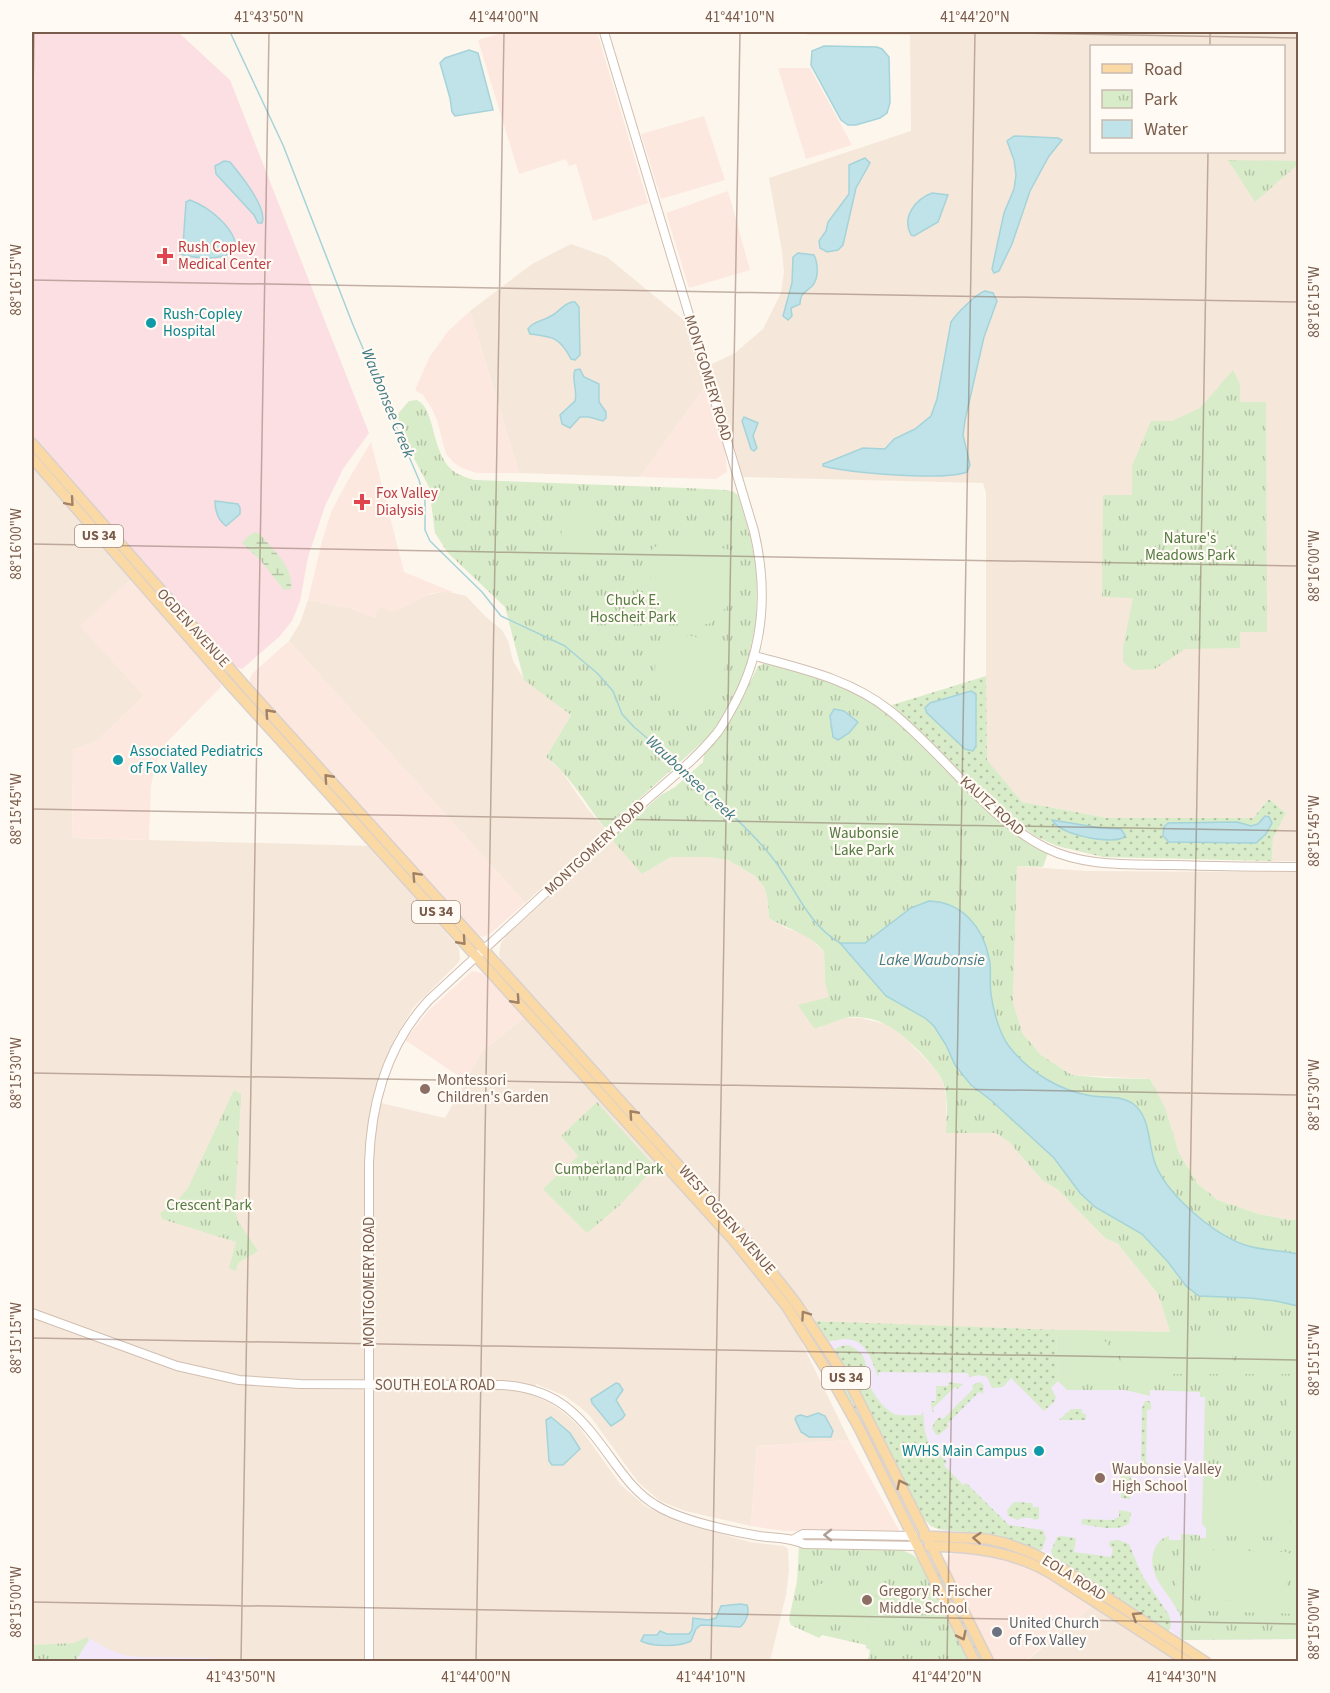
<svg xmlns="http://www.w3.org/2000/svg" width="1330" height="1693" viewBox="0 0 1330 1693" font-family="'Source Sans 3',sans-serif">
	<defs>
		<pattern id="grass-dots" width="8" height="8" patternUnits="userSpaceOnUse" patternTransform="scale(1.5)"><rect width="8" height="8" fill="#d8ecc9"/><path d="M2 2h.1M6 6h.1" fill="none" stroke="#b4c2a5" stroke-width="1.8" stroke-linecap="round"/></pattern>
		<pattern id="wetland-marsh" width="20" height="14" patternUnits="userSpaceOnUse" patternTransform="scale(1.5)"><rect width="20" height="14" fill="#d8ecc9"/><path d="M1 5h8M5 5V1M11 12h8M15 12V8" fill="none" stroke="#b4c2a5"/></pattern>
		<pattern id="park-tufts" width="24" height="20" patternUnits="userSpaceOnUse" patternTransform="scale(1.5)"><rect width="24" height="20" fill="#d8ecc9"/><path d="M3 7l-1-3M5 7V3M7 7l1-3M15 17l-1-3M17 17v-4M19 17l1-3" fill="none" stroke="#b4c2a5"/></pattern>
	</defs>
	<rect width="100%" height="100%" fill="#fdf6ec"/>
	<!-- residential -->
	<path fill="#f5e8da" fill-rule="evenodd" d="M807 32H1298V861H1272L1273 838 1286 813 1269 799 1253 818H1108L1022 802 986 760V493L983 483 743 477 710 365 735 353 763 329 781 293 784 272 782 251 769 178 911 131 910 35H807ZM1092 46H1284V152H1092Z
		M571 244 607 257 685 321 705 387 640 477 519 473 470 311 532 264Z
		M32 464 132 578 144 696 98 740 73 750 72 838 371 846 459 948 460 959 458 963 413 1008 395 1038 379 1077 372 1101 445 1118 482 1051 526 1016 539 1003 502 962 499 955 501 943 507 935 613 839 642 874 671 857H708L728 860 755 876 764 887 767 896 769 918 786 928 806 935 824 952 825 981 830 998 819 1028 841 1018H861L889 1025 905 1038 935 1069 943 1082 946 1097V1133H996L1009 1142 1042 1180 1057 1189 1105 1238 1118 1244 1158 1294 1170 1332 1026 1331 813 1321 798 1335 849 1440 757 1446 751 1526 685 1511 660 1501 638 1482 590 1416 580 1407 565 1396 536 1384 537 1397 552 1404 569 1417 580 1428 621 1485 645 1506 679 1522 750 1542 784 1546 788 1549 789 1570 786 1595 770 1661H32Z
		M445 591 466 596 486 617 502 630 508 641 513 661 524 679 571 715 546 757 562 772 587 808 606 830 525 903 289 641 300 623 308 600 350 608 375 618 378 607Z
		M1017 866 1086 871 1298 872V1219L1290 1220 1259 1214 1218 1200 1198 1184 1179 1153 1165 1107 1150 1079 1072 1075 1041 1055 1023 1034 1013 1003Z
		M1092 1606 1178 1661 1025 1662Z"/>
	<!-- commercial -->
	<path fill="#fde8e0" d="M506 32H597L648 203 593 221 576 164 569 166 566 159 519 174 478 40Z
		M778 68H810L852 145 806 159Z
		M704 116 725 180 661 199 641 134Z
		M728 191 750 270 689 288 666 213Z
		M470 311 519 473H477L462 468 453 462 446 454 437 420 432 409 423 395 415 390 430 356 448 331Z
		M705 387 725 450 727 472 716 479 640 477Z
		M371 442 404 572 453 592 432 593 394 612 379 607 375 618 350 608 308 600 322 541 331 512 347 482Z
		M132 578 220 678 221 687 166 743 155 765 151 786 149 840 72 838 73 750 98 740 144 696 80 626Z
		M289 641 525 903 491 933 483 937 475 934 250 687V678L253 673Z
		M472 971 482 973 526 1016 482 1051 466 1081 405 1040 429 1010Z
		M849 1440 900 1532 784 1531 751 1526 757 1446Z
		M957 1552 991 1555 1030 1568 1051 1579 1092 1606 1025 1661H992L946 1562 949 1555Z"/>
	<!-- education -->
	<path fill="#f3e8fa" d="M813 1321 1026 1331 1298 1335V1639L1183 1640 1170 1630 1166 1631 1042 1550 1040 1551 999 1536 977 1532 945 1531 931 1526 835 1353Z
		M89 1638 106 1648 124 1655 140 1657 214 1658 215 1661 75 1662Z"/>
	<!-- medical -->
	<path fill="#fbdfe3" d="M32 32H178L230 80 369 433 343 469 325 506 308 557 300 601 292 621 279 637 242 669 233 666 32 434Z"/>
	<!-- grass -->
	<path fill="url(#grass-dots)" d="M986 676 987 760 1022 802 1108 818H1253L1269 799 1286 813 1273 838 1272 861 1103 857 1057 846 1035 836 1003 813 892 705Z
		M728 1225C786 1282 836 1364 873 1436L871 1437 799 1318 773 1281 726 1227Z
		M813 1321 1056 1330 1058 1381 1051 1388 1056 1397 1054 1402 1044 1411 1011 1378 1003 1387 992 1388 987 1377 979 1375 970 1377 967 1373 879 1372 878 1377C872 1361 867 1340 846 1339 838 1339 833 1342 827 1341Z
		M849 1345C870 1357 864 1361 868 1381 871 1392 886 1413 898 1415 905 1416 914 1415 922 1415L923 1410 925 1432 929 1444 947 1462 944 1465 963 1485 966 1483 1009 1525 1043 1530 1046 1538 1042 1550 1037 1551 999 1536 938 1529 931 1526 921 1516 835 1353V1349L840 1346Z
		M948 1382 963 1384 958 1389 955 1387 933 1408 934 1412H932L931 1401H936V1386H948Z
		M980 1382 984 1386 983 1394 979 1392 947 1424 949 1426 939 1435H936L932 1428 935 1421 940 1417 943 1419 973 1389 972 1385Z
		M1145 1401H1149L1151 1403V1409L1147 1410 1146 1462 1149 1464 1145 1468 1141 1466 1142 1408Z
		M1071 1409H1082V1413L1086 1414V1420H1059Z
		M1120 1475 1131 1476 1130 1499 1121 1498Z
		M1014 1502 1032 1503 1033 1507H1039V1519L1033 1520V1518H1021L1018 1520 1008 1516 1007 1510Z
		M1119 1510 1131 1512 1129 1523C1118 1533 1095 1526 1081 1524L1082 1519 1114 1520 1115 1518 1119 1517Z
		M1061 1536 1076 1538 1074 1552 1111 1557 1113 1548 1109 1546 1110 1541 1118 1540 1129 1544 1142 1575 1169 1615 1171 1623 1170 1630 1166 1631 1054 1560 1051 1551 1057 1537Z
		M934 1565 985 1661H979L932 1567Z"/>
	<!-- wetland -->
	<path fill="url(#wetland-marsh)" d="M256 532C262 535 263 538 267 542 279 556 293 569 291 589L284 590 261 561 242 543 248 536Z"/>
	<!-- park -->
	<path fill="url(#park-tufts)" d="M1228 160 1298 161 1296 166 1255 202Z
		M1233 370 1240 384V402H1266L1267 632H1240V648L1185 649 1155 669 1133 670 1123 662V647L1133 598 1102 597 1103 495H1132V466L1151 421H1172L1200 408Z
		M417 400C437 410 430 456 456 473 461 476 469 478 474 480L686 488 726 490 734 492 738 495 750 535 757 572 756 622 746 670 729 707 709 736 608 827H604C585 803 570 775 546 757L571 715 524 680 505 607 448 553 435 533 429 487 408 447 397 415 409 401Z
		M766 663C805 673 843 683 877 706 924 737 958 786 1001 823 1015 834 1035 841 1048 853L1043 867 1017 866 1013 1003 1023 1034 1041 1055 1072 1075 1105 1078 1150 1079 1165 1107 1179 1153 1198 1184 1218 1200 1259 1214 1290 1220 1298 1219V1639L1183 1640 1180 1636C1180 1628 1183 1620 1179 1613 1169 1592 1144 1574 1155 1548 1158 1542 1162 1538 1169 1536V1540H1181V1534L1200 1535V1538H1206V1528L1202 1524 1205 1397H1200V1392L1150 1390V1396L1125 1390H1067L1058 1381 1056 1330 1170 1332 1158 1294 1118 1244 1105 1238 1057 1189 1042 1180 1009 1142 996 1133H946C946 1117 949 1097 943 1082 938 1071 929 1062 921 1053 901 1033 883 1017 854 1017 838 1017 825 1028 814 1028L798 1005 829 997 825 982 824 952C809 933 789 930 769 918L767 896 764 887 755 876 728 860 708 857H671L642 874 614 842 613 839 615 835 661 795 675 787 703 762 704 754 737 709 758 666Z
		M234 1090 241 1094 235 1209 238 1221 258 1251 238 1263 236 1271 229 1268 236 1242 162 1219 160 1213 176 1202 188 1188Z
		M597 1102 655 1167 620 1205 587 1233 543 1189 578 1156 561 1136Z
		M799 1547 900 1549 913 1555 925 1566 972 1661H868L870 1650 866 1648V1645L822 1635 819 1638 791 1625 789 1619 797 1581Z
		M87 1637 89 1640 75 1661H32V1645L74 1643Z"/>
	<!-- pitch -->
	<path fill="#d8ecc9" d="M562 510 594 511 592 554 561 553Z
		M694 541 734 551V600L709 624H659L650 584 652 549 662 542Z
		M692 636 725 645C725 706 721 708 662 706L655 672 656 645 666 637Z
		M1062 1330 1096 1331 1112 1349V1383H1067L1064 1381Z
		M1120 1335 1231 1336 1233 1374H1167V1380L1124 1382 1121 1378Z
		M1240 1336H1298V1374H1240Z
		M1292 1393H1298V1476L1286 1400Z
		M1208 1482 1291 1484 1290 1537 1207 1536Z
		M1179 1549 1285 1552 1297 1556 1298 1565 1283 1559 1201 1557 1188 1566 1182 1580 1184 1588 1189 1597 1194 1601 1204 1604 1284 1607 1298 1600V1614L1205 1611 1192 1608 1181 1598 1176 1583 1179 1567 1186 1557 1179 1556Z
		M1203 1563 1287 1564 1286 1602 1202 1600Z
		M818 1583 887 1599 879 1633 810 1618Z"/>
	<!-- water -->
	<path fill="#bfe3e8" stroke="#a5d3da" stroke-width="1.5" d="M824 46 877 47 882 49 889 57 890 103 887 113 880 118 856 125H848L841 120 811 65 812 51Z
		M469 50 478 53 493 110 455 116 452 112 450 98 440 63 445 58Z
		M1014 136 1058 138 1062 140 1049 156 1030 191 1012 244 999 271 994 273 992 269 1004 213 1014 189 1016 175 1014 160 1007 141Z
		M865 158 870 163 856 188 843 245 838 250 827 252 820 248 819 241 826 231 828 222 849 194V165Z
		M224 161 230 162C240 174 268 208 262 223H258L254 215 216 174 215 166Z
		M932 193 948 195 938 222 914 236 911 235C901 217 916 199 932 193Z
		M190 200C209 207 237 229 236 250 221 261 197 259 180 254L183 245 186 202Z
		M798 253 814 255C818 263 819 277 813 285 806 293 800 292 800 304L791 308 792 316 788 320 783 316 792 283 793 257Z
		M985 291 993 293 997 301 984 337 965 420 963 435 970 465 967 472C944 481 849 473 823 466V464L863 448 885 449 894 439 915 429 931 416 937 399 951 322C956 314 977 293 985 291Z
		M572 302H575L579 307 580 355 575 360 571 359C560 337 553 337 530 334L528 329C533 321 543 321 551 316 559 312 563 304 572 302Z
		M580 369 584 377 599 384V402L606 412V418L603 421 589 417H580L570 428 562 424 560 415 575 401C578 390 571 379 575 370Z
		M744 417 758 423 753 436 757 448 754 451 751 449 742 421Z
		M215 501 238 504 240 508V514L226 526C218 520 215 511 215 501Z
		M971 691 976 694V746L973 751 965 749 927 713 925 708 930 703Z
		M834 709 844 711 858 722 849 733 838 740 833 737 830 716Z
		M1265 816 1269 817 1272 823 1266 834 1256 843 1169 842 1163 836 1164 827 1168 823 1237 822 1251 826 1258 824Z
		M1052 820 1101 828 1121 829 1125 835 1123 838C1107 844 1061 835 1052 820Z
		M929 901C962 902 983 927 989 958 992 970 989 982 991 994 993 1010 999 1032 1008 1045 1028 1072 1060 1091 1092 1096 1106 1098 1119 1095 1132 1103 1150 1115 1148 1141 1154 1160 1164 1193 1213 1234 1245 1245 1263 1251 1281 1250 1298 1254V1306L1276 1301 1250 1298 1199 1296 1186 1286 1168 1262 1142 1234 1095 1207 1080 1193 1054 1158 992 1101 971 1085 955 1065 946 1045 934 1026 925 1018 886 996 840 943H865L911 908Z
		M616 1383 619 1384 623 1390 616 1400 625 1415 622 1419 611 1426 592 1403 591 1399Z
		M818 1413 825 1416 833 1431 831 1437H809L801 1432 795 1419 797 1416 801 1415 807 1417Z
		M551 1417 570 1433 580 1449 563 1465H552L549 1461 546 1420Z
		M740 1604 747 1605C750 1611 746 1623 740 1627L701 1625 696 1629 691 1641C679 1647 653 1647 641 1641L644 1635H657L660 1631 667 1634H689L692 1630 693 1618 708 1620 716 1618 721 1606Z"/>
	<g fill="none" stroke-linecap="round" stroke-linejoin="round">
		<!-- stream -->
		<path stroke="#a5d3da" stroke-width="1.5" d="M230 32 283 145 353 325 419 480 425 500V530L430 541 482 592 501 616 565 646 597 673 613 691 622 714 634 727 680 766
			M686 771C699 782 710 794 723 806 741 824 762 842 777 864 797 892 809 925 840 943"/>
		<defs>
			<path id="minor" d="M755 656C802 669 850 679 889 710 941 750 987 819 1046 848 1084 867 1129 864 1171 865 1213 866 1256 867 1298 867
				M32 1313 177 1366 239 1380 300 1384 501 1385C562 1388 583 1420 616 1465 627 1480 638 1494 654 1504 678 1520 730 1531 759 1536 774 1538 790 1537 804 1544L918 1546
				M794 1539 803 1534 913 1536
				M369 1662V1163C371 1102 387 1045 429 1000L643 803C669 780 695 760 717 733 724 724 730 712 736 701 764 647 768 590 754 531L604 32"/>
			<path id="major" d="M32 443 247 688 749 1243 796 1303 851 1385 989 1662
				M32 458 232 687 734 1241 787 1307 827 1371 859 1428 975 1662
				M924 1536 987 1539 1005 1543 1032 1553 1062 1568 1206 1662
				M929 1546C972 1547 1012 1551 1050 1573L1188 1662"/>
		</defs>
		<!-- minor casing -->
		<use href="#minor" stroke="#d1beb0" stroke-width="10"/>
		<!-- major casing -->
		<use href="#major" stroke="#dad1cd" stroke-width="12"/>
		<!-- minor -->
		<use href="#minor" stroke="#fff" stroke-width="8"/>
		<!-- major -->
		<use href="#major" stroke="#fbd9a5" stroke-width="9"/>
	</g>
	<!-- one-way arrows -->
	<defs><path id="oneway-chevron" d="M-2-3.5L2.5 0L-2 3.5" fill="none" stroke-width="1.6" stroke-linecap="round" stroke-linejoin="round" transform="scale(1.5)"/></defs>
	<g stroke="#a18267">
		<use href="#oneway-chevron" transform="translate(70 502) rotate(49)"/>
		<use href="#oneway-chevron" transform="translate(269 713) rotate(-132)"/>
		<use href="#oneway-chevron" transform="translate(328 778) rotate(-132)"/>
		<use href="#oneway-chevron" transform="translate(416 876) rotate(-133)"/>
		<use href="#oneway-chevron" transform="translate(462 941) rotate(48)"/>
		<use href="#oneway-chevron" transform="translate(516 1000) rotate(48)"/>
		<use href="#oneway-chevron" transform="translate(633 1114) rotate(-132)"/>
		<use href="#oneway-chevron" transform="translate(805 1315) rotate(-125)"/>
		<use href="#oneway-chevron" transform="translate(901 1484) rotate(-116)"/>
		<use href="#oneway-chevron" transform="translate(977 1538) rotate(-177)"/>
		<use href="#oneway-chevron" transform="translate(1136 1616) rotate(-147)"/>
		<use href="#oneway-chevron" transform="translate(962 1636) rotate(64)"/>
	</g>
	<use stroke="#af9d94" href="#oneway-chevron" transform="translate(828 1535) rotate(-179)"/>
	<!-- ticks -->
	<path fill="none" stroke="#7a5c4d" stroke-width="1.5" stroke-opacity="0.45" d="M951 32 1298 38M1210 46V32M32 163 34 32M32 280 1298 302M32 544 1298 566M32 809 1298 831M32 1073 1298 1095M32 1338 1298 1360M32 1602 1298 1624M241 1662 269 32M476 1662 504 32M711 1662 740 32M947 1662 975 32M1182 1662 1208 152"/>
	<!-- markers -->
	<g fill="#e0444e" stroke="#fffaf3" stroke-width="2">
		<path d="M162 247h6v6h6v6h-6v6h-6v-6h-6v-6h6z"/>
		<path d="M359 493h6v6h6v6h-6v6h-6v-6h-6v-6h6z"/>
	</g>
	<g fill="#0f9aa8" stroke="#fffaf3" stroke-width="2">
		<circle cx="151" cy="323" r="6"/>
		<circle cx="118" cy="760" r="6"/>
		<circle cx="1039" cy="1451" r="6"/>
	</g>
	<g fill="#8d6e63" stroke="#fffaf3" stroke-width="2">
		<circle cx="425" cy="1089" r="6"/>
		<circle cx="1100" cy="1478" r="6"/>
		<circle cx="867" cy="1600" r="6"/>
	</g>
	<circle fill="#6b7280" stroke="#fffaf3" stroke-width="2" cx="997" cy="1632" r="6"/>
	<g text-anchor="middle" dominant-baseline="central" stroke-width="4.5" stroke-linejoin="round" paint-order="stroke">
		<!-- shield labels -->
		<g fill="#fffaf3" stroke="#a28b7f" stroke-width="1.5">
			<rect x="75" y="525" width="48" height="22" rx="4.5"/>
			<rect x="412" y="901" width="48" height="22" rx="4.5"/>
			<rect x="822" y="1367" width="48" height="22" rx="4.5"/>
		</g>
		<g font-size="14" font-weight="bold" fill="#7a5c4d">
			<text x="99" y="536">US 34</text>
			<text x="436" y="912">US 34</text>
			<text x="846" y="1378">US 34</text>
		</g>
		<!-- health labels -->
		<g font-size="15" fill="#be3a42" stroke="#fffaf3" text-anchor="start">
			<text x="178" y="247">Rush Copley<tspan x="178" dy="17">Medical Center</tspan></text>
			<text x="376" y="493">Fox Valley<tspan x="376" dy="17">Dialysis</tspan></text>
		</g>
		<!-- culture labels -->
		<g font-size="15" fill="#0d838f" stroke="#fffaf3" text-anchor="start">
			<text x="163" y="314">Rush-Copley<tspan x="163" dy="17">Hospital</tspan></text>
			<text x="130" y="751">Associated Pediatrics<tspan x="130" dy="17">of Fox Valley</tspan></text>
			<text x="1027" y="1451" text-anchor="end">WVHS Main Campus</text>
		</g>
		<!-- street labels -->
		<g font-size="15" fill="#7a5c4d" stroke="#fffaf3">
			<text transform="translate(708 378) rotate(73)">MONTGOMERY ROAD</text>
			<text transform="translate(193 628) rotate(48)">OGDEN AVENUE</text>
			<text transform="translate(992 806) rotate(42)">KAUTZ ROAD</text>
			<text transform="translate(595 848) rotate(-43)">MONTGOMERY ROAD</text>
			<text transform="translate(727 1220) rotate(49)">WEST OGDEN AVENUE</text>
			<text transform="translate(369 1282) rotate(-90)">MONTGOMERY ROAD</text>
			<text x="435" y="1385">SOUTH EOLA ROAD</text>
			<text transform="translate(1074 1578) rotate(32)">EOLA ROAD</text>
		</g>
		<!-- park labels -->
		<g font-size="15" fill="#537a41" stroke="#fffaf3">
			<text x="1190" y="538">Nature's<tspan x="1190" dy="17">Meadows Park</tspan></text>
			<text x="633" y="600">Chuck E.<tspan x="633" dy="17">Hoscheit Park</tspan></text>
			<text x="864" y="833">Waubonsie<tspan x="864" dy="17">Lake Park</tspan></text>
			<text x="609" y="1169">Cumberland Park</text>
			<text x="209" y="1205">Crescent Park</text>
		</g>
		<!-- education labels -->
		<g font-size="15" fill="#785e54" stroke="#fffaf3" text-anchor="start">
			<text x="437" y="1080">Montessori<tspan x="437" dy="17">Children's Garden</tspan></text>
			<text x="1112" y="1469">Waubonsie Valley<tspan x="1112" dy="17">High School</tspan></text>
			<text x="879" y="1591">Gregory R. Fischer<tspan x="879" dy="17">Middle School</tspan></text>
		</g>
		<!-- worship labels -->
		<g font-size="15" fill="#5b616d" stroke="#fffaf3" text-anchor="start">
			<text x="1009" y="1623">United Church<tspan x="1009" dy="17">of Fox Valley</tspan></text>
		</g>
		<!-- water labels -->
		<g font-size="16" font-style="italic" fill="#437c86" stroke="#fffaf3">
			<text transform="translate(388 403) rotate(68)">Waubonsee Creek</text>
			<text transform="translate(691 778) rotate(43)">Waubonsee Creek</text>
			<text x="932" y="960">Lake Waubonsie</text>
		</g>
	</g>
	<!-- border -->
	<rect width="1330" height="1693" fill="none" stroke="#fffaf3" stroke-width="66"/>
	<!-- legend -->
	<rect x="1090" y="45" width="195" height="108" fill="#fffaf3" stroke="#cabbb1" stroke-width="1.5"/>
	<rect x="1102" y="64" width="30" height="9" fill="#fbd9a5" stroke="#cabbb1" stroke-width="1.5"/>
	<text x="1144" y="75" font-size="18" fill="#7a5c4d">Road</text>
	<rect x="1102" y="90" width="30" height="18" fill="url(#park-tufts)" stroke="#cabbb1" stroke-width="1.5"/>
	<text x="1144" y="105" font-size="18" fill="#7a5c4d">Park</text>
	<rect x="1102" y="120" width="30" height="18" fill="#bfe3e8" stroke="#cabbb1" stroke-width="1.5"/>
	<text x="1144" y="135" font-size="18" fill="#7a5c4d">Water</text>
	<rect x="33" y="33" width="1264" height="1627" fill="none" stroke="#7a5c4d" stroke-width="2"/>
	<g font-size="15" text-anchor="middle" fill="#7a5c4d">
		<text x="269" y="22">41°43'50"N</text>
		<text x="504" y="22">41°44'00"N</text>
		<text x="740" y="22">41°44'10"N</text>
		<text x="975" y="22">41°44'20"N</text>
		<text transform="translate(16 280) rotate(-90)" y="5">88°16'15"W</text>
		<text transform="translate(1314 302) rotate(-90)" y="5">88°16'15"W</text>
		<text transform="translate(16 544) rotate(-90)" y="5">88°16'00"W</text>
		<text transform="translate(1314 566) rotate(-90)" y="5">88°16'00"W</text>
		<text transform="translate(16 809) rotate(-90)" y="5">88°15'45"W</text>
		<text transform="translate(1314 831) rotate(-90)" y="5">88°15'45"W</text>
		<text transform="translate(16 1073) rotate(-90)" y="5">88°15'30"W</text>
		<text transform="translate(1314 1095) rotate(-90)" y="5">88°15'30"W</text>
		<text transform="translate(16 1338) rotate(-90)" y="5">88°15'15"W</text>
		<text transform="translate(1314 1360) rotate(-90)" y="5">88°15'15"W</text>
		<text transform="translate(16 1602) rotate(-90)" y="5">88°15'00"W</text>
		<text transform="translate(1314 1624) rotate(-90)" y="5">88°15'00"W</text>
		<text x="241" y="1682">41°43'50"N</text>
		<text x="476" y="1682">41°44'00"N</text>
		<text x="711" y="1682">41°44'10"N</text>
		<text x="947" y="1682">41°44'20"N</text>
		<text x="1182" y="1682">41°44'30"N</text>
	</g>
</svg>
